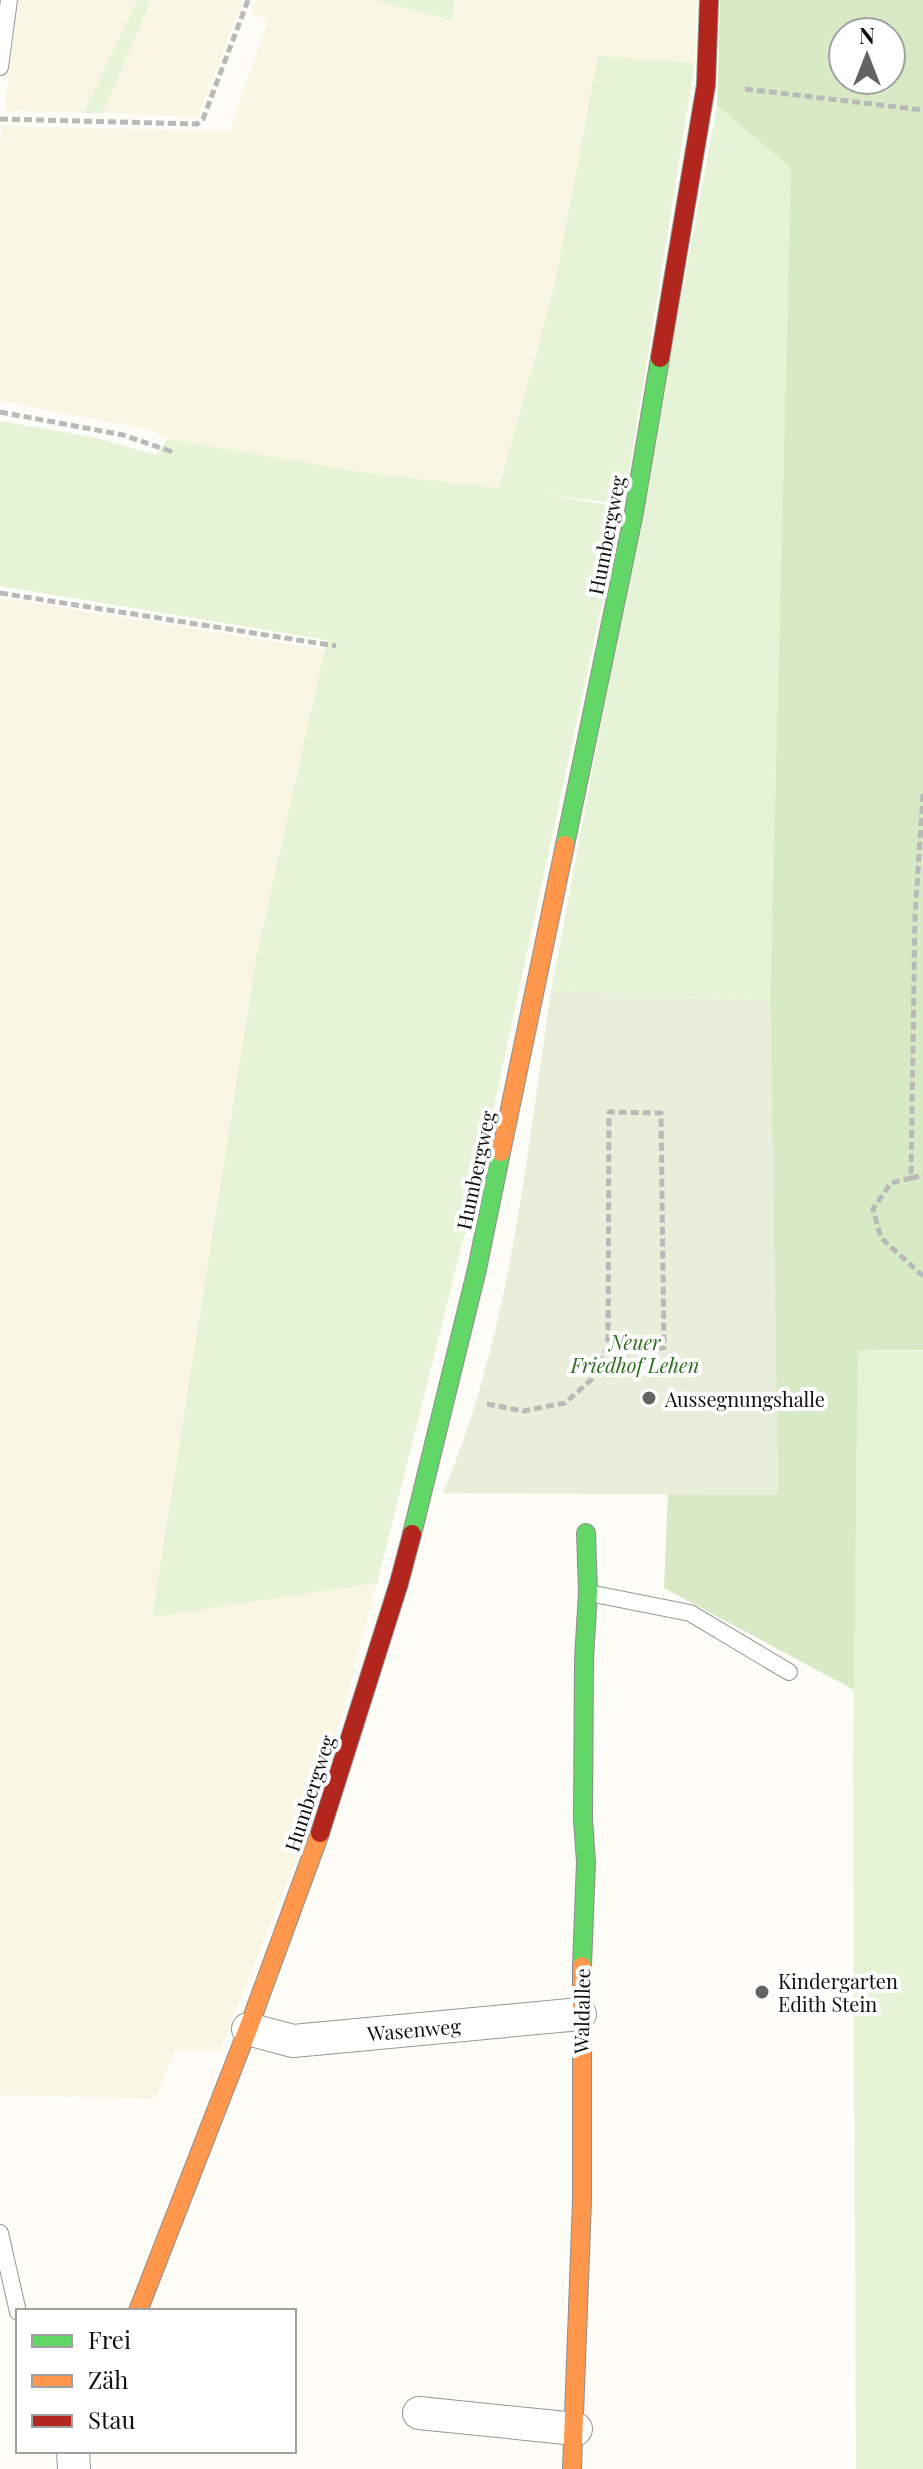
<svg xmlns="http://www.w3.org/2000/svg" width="923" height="2469" viewBox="0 0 923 2469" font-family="'Playfair Display',serif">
	<rect width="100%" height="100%" fill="#fdfcf7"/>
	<!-- farmland -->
	<path fill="#f9f7e4" d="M19 0H137L84 113 4 111Z
		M151 0H243L198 117 103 113Z
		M256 0H375L452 21 455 0H697L695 63 598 57 554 288 499 488 367 473 168 439 150 430 0 401V143L3 126 229 132 268 20 251 13Z
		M0 598 326 650 256 959 152 1616 377 1583 317 1806 220 2051H175L155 2099 0 2095Z"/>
	<!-- green -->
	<path fill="#e7f3d7" d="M137 0H151L103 113H84Z
		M375 0H455L452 21Z
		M598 56 695 63 624 504 546 495 623 507 476 1190 377 1583 152 1617 256 959 327 640 0 586V421L93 437 156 455 168 439 367 473 499 488 554 288Z
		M717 106 791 168 770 1001 551 991Z
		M858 1350 923 1351V2469H856L853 1762Z"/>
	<!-- forest -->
	<path fill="#d8eac5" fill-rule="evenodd" d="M720 0H923V1350H858L854 1690 664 1588 668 1494H778L770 1001 791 168 717 106ZM843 32H891V80H843Z"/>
	<!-- cemetery -->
	<path fill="#e9eedb" d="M551 991 770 1001 778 1495 443 1493C510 1335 526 1160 551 991Z"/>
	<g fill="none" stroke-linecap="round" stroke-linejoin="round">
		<defs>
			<path id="lane" d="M0 67 9 0
				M589 1593 690 1613 789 1672
				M0 2233 18 2312"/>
			<path id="street" d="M248 2029 293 2041 580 2014
				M419 2413 576 2429
				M73 2451 74 2469"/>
			<path id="fast" d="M565 845 634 512 660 358
				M412 1534 477 1269 501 1152
				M582 1966 586 1862 583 1819 584 1659 588 1592 586 1533"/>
			<path id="slow" d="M501 1152 565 845
				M138 2311 248 2029 320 1833
				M572 2469 582 2201V1966"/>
			<path id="jam" d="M660 358 706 85 709 0
				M320 1833 399 1583 412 1534"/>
		</defs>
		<!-- lane casing -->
		<use href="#lane" stroke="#979795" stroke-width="18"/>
		<!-- street casing -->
		<use href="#street" stroke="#979795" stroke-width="34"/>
		<!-- fast casing -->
		<use href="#fast" stroke="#8e8d8b" stroke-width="20"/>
		<!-- slow casing -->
		<use href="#slow" stroke="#8e8d8b" stroke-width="20"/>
		<!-- jam casing -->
		<use href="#jam" stroke="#8e8d8b" stroke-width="20"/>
		<!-- path -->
		<path stroke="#b9b9b8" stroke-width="5" stroke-dasharray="8 4" stroke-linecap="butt" d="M745 89 923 110
			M0 119 197 124 203 119 248 0
			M0 412 123 435 170 451 168 447
			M0 593 336 646
			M923 794 915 915 911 1178 891 1183 873 1209 881 1238 923 1276
			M911 1178 923 1175
			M487 1404 523 1411 565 1403 591 1380 608 1347 609 1112 661 1113 664 1348 608 1347"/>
		<!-- lane -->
		<use href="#lane" stroke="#fffffe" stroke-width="16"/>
		<!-- street -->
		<use href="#street" stroke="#fffffe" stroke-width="32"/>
		<!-- fast -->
		<use href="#fast" stroke="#63d668" stroke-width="18"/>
		<!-- slow -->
		<use href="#slow" stroke="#ff974d" stroke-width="18"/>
		<!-- jam -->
		<use href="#jam" stroke="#b3261e" stroke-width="18"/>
	</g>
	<!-- markers -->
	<g fill="#646362" stroke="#fff" stroke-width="3">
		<circle cx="649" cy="1398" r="8"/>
		<circle cx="762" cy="1992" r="8"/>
	</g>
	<g text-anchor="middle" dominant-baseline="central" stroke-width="8" stroke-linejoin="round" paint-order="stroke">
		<!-- street labels -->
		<g font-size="20" fill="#111" stroke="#fff">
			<text transform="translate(606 535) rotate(-79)">Humbergweg</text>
			<text transform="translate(475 1170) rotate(-78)">Humbergweg</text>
			<text transform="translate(309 1793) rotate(-72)">Humbergweg</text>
			<text transform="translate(581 2011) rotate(-89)">Waldallee</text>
			<text transform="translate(414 2029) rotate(-5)">Wasenweg</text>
		</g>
		<!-- park labels -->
		<g font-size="20" font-style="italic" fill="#2f6b1f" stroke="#fff">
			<text x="635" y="1341">Neuer<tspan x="635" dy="23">Friedhof Lehen</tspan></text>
		</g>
		<!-- poi labels -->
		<g font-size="20" fill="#111" stroke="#fff" text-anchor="start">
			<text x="665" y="1398">Aussegnungshalle</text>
			<text x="778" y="1980">Kindergarten<tspan x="778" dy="23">Edith Stein</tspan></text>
		</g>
	</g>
	<!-- legend -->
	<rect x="16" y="2309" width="280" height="144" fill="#ffffff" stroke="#a0a0a0" stroke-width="2"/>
	<rect x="32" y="2335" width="40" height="12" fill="#63d668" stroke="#a0a0a0" stroke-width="2"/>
	<text x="88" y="2349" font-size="24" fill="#111111">Frei</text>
	<rect x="32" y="2375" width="40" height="12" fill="#ff974d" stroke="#a0a0a0" stroke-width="2"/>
	<text x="88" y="2389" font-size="24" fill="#111111">Zäh</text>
	<rect x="32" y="2415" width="40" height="12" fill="#b3261e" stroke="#a0a0a0" stroke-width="2"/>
	<text x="88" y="2429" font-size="24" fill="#111111">Stau</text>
	<!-- north arrow -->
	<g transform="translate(867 56)"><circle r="38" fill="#ffffff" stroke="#a0a0a0" stroke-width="2"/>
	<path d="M0-6L14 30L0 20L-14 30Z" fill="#646362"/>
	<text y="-12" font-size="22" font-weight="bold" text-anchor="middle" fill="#111111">N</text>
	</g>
</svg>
